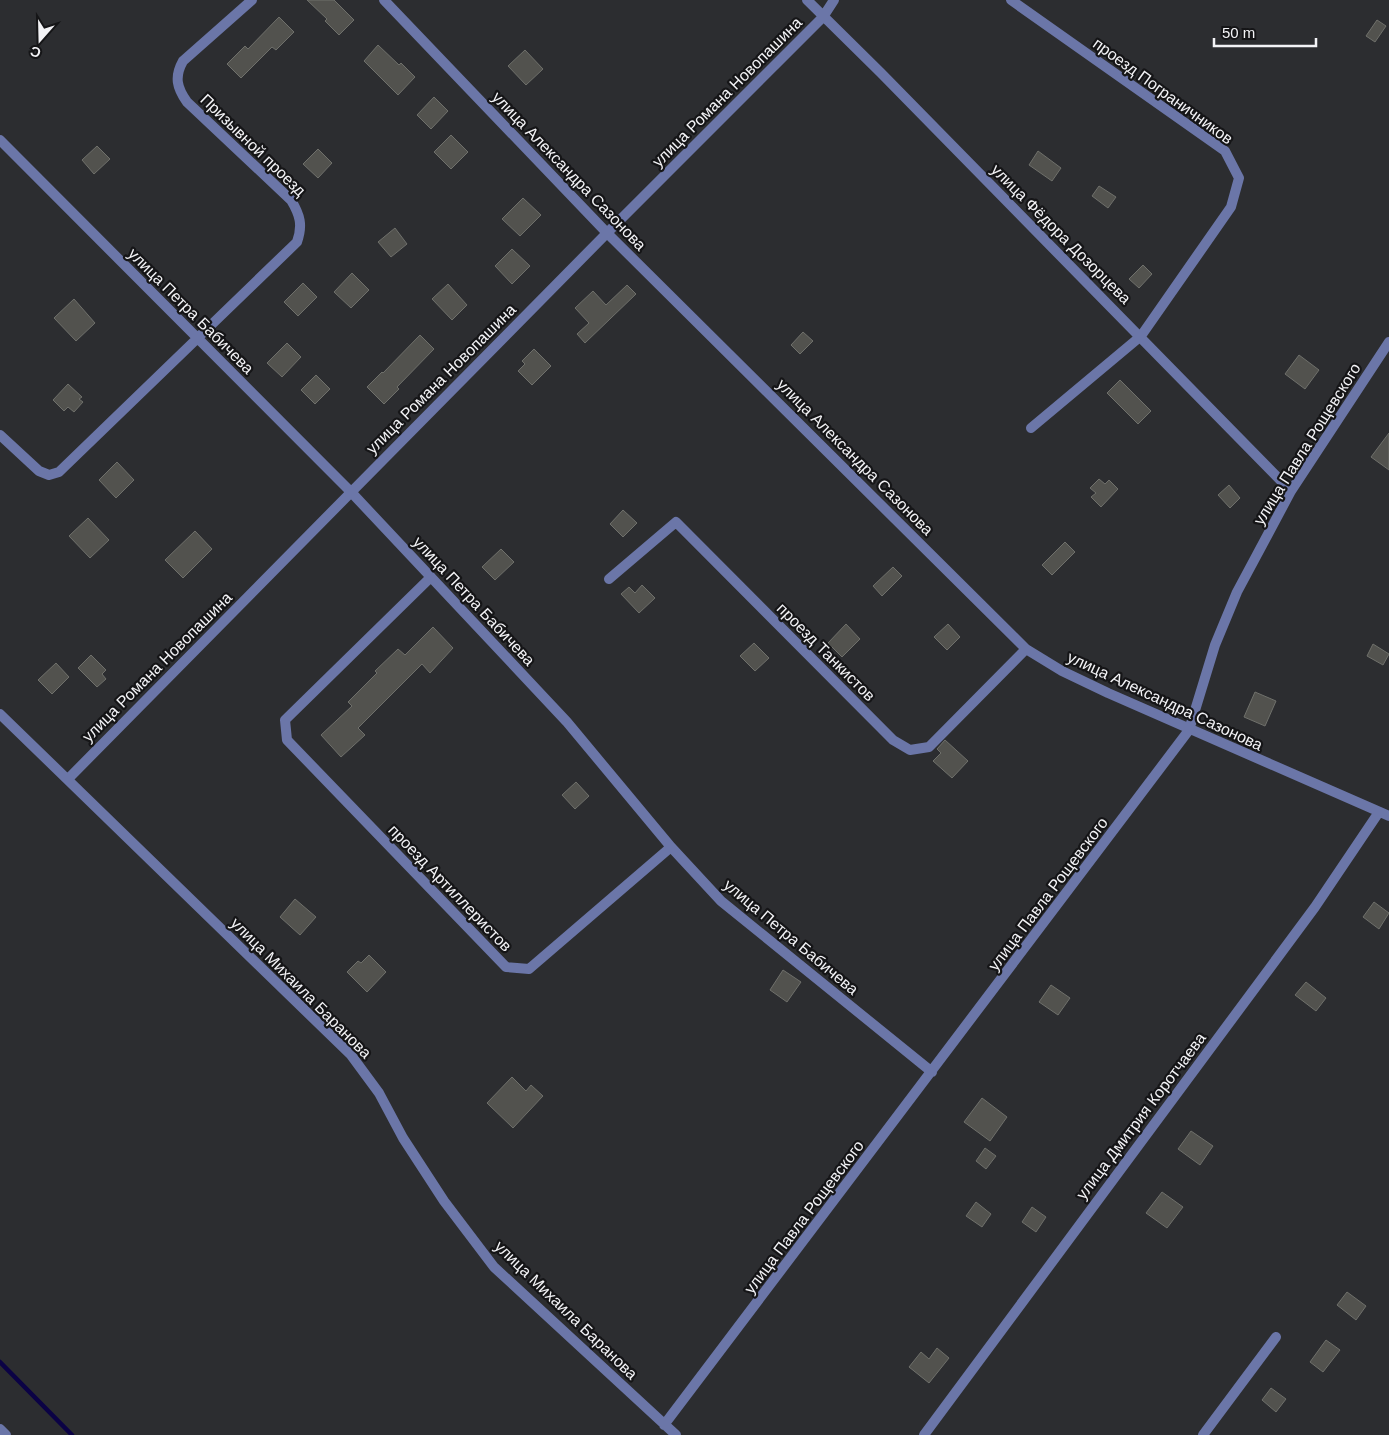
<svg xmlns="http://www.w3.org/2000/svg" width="1389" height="1435" viewBox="0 0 1389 1435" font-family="Arial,sans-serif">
	<rect width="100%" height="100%" fill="#2c2d30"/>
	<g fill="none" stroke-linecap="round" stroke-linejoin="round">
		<!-- stream -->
		<path stroke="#0b0245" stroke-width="4.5" d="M0 1362 72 1435"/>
	</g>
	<!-- building -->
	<path fill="#52524e" stroke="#6f706b" d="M307 0H334L354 20 339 35 325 21 327 19Z
		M279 17 294 32 276 50 272 47 241 78 227 64 245 46 248 49Z
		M1377 20 1386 26 1375 42 1366 36Z
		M378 45 399 65 401 63 415 77 398 95 364 61Z
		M525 50 543 69 526 85 508 66Z
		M434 97 448 111 431 129 417 115Z
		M451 135 468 152 451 169 434 152Z
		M97 146 110 159 94 174 82 160Z
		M318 149 332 163 318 178 303 164Z
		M1038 151 1061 168 1052 181 1029 165Z
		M1099 186 1116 197 1108 208 1092 196Z
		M523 198 541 215 520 236 502 219Z
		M395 228 407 244 391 257 378 242Z
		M512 249 530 266 512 284 495 266Z
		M1143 265 1152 274 1139 288 1129 279Z
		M352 273 369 290 351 308 334 292Z
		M303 283 317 297 298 316 284 302Z
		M448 284 467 305 452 320 432 299Z
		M627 285 636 294 585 343 577 334 589 323 575 308 593 291 606 305Z
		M74 299 95 323 76 341 54 318Z
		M803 332 813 341 800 354 791 345Z
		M420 335 434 349 397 387 399 389 384 404 367 387 382 372 383 373Z
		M287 343 301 357 282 377 267 363Z
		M534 349 551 366 532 385 518 371 525 364 522 361Z
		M1299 355 1319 370 1305 389 1285 374Z
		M316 375 330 389 315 404 301 390Z
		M1120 380 1151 411 1138 424 1107 393Z
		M68 384 82 397 79 399 83 402 74 412 68 407 64 411 53 400Z
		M1389 433V470L1371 457Z
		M117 462 134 480 116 498 99 480Z
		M1099 479 1105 484 1109 480 1118 489 1101 507 1091 497 1096 493 1090 488Z
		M1229 485 1240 498 1230 508 1218 495Z
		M623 510 637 523 623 537 610 524Z
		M88 518 109 540 90 558 69 536Z
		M195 531 212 549 183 578 165 560Z
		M1065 542 1075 552 1052 575 1042 565Z
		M501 549 514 562 495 580 482 567Z
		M893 567 902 576 882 596 873 586Z
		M642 585 655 598 639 613 621 594 629 587 635 593Z
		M846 624 860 639 842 657 828 643Z
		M948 624 960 637 947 650 934 637Z
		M433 627 453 648 430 673 422 664 358 728 365 735 341 757 321 735 352 706 348 702 377 673 375 671 398 649 405 655Z
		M754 643 769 658 755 671 740 656Z
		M1373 644 1389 654 1383 665 1367 656Z
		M91 655 106 670 102 674 106 679 97 687 78 668Z
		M56 663 69 677 52 694 38 680Z
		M1255 692 1276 701 1265 726 1244 717Z
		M945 740 968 761 952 778 933 761 941 753 937 749Z
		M576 782 589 796 575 809 562 795Z
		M295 899 316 917 300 935 280 917Z
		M1374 902 1389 913 1379 929 1363 917Z
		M369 955 386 972 367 992 347 972 358 961 361 963Z
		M783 970 801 982 787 1002 770 990Z
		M1306 982 1326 998 1316 1011 1295 995Z
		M1051 985 1070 998 1058 1015 1039 1002Z
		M512 1077 526 1091 531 1085 543 1096 513 1128 487 1103Z
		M982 1098 1007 1117 990 1141 964 1122Z
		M1191 1131 1213 1146 1200 1165 1178 1149Z
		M985 1148 996 1156 986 1169 976 1161Z
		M1162 1192 1183 1207 1167 1228 1146 1213Z
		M976 1202 991 1214 982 1227 966 1216Z
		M1032 1207 1046 1217 1036 1232 1022 1222Z
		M1347 1292 1366 1306 1356 1320 1337 1305Z
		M1326 1340 1340 1350 1323 1372 1310 1362Z
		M937 1348 949 1358 929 1383 909 1367 921 1352 929 1359Z
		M1271 1388 1286 1399 1276 1412 1262 1400Z"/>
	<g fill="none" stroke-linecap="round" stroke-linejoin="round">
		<!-- minor -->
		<path stroke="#6b76a8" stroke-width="10" d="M384 0 607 233 1026 649 1062 671 1108 693 1389 816
			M807 0 881 73 1291 491
			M1011 0 1225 151 1239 178 1231 207 1141 336 1031 428
			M0 140 351 492 567 722 671 847 721 901 932 1072
			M0 435 39 471 49 475 59 472 297 242C303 225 300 215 291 200L187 102C177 88 174 77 183 61L252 0
			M431 577 285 720 287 740 506 967 529 969 671 847
			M609 579 676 522 893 740 910 750 929 747 1026 649
			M0 714 351 1055 379 1093 403 1138 444 1201 494 1267 676 1435
			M68 779 607 233 823 17 834 0
			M664 1425 1189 730 1215 645 1237 592 1291 491 1389 342
			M0 1429 6 1435
			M924 1435 1315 907 1379 812
			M1203 1435 1276 1337"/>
	</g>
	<g text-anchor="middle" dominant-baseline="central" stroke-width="4.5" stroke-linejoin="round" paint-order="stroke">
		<!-- street labels -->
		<g font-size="16" fill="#f3f3f6" stroke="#151517">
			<text transform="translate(1163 91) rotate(36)">проезд Пограничников</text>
			<text transform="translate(727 92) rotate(-45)">улица Романа Новопашина</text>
			<text transform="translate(253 145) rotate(44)">Призывной проезд</text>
			<text transform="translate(569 171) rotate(46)">улица Александра Сазонова</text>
			<text transform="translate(1061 234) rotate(45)">улица Фёдора Дозорцева</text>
			<text transform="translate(191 311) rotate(45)">улица Петра Бабичева</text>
			<text transform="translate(441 379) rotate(-45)">улица Романа Новопашина</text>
			<text transform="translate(1307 444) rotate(-58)">улица Павла Рощевского</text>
			<text transform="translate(855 457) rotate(45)">улица Александра Сазонова</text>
			<text transform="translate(474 601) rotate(47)">улица Петра Бабичева</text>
			<text transform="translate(826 652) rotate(45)">проезд Танкистов</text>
			<text transform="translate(157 667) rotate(-45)">улица Романа Новопашина</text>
			<text transform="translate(1165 701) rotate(25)">улица Александра Сазонова</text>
			<text transform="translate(450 888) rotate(46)">проезд Артиллеристов</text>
			<text transform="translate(1048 894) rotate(-53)">улица Павла Рощевского</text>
			<text transform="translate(791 937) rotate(40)">улица Петра Бабичева</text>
			<text transform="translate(301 988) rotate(45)">улица Михаила Баранова</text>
			<text transform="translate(1141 1116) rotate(-53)">улица Дмитрия Коротчаева</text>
			<text transform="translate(804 1217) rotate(-53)">улица Павла Рощевского</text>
			<text transform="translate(566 1310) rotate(44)">улица Михаила Баранова</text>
		</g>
	</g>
	<!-- north arrow -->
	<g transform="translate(40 40) rotate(200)" stroke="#151517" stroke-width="4" paint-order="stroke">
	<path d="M0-4L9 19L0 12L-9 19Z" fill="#f3f3f6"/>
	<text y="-8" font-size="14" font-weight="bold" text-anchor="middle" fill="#f3f3f6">С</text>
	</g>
	<!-- scale -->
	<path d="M1214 38v8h102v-8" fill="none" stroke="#f3f3f6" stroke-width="2.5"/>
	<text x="1222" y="38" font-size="15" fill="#f3f3f6" stroke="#151517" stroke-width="4" paint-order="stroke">50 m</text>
</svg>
